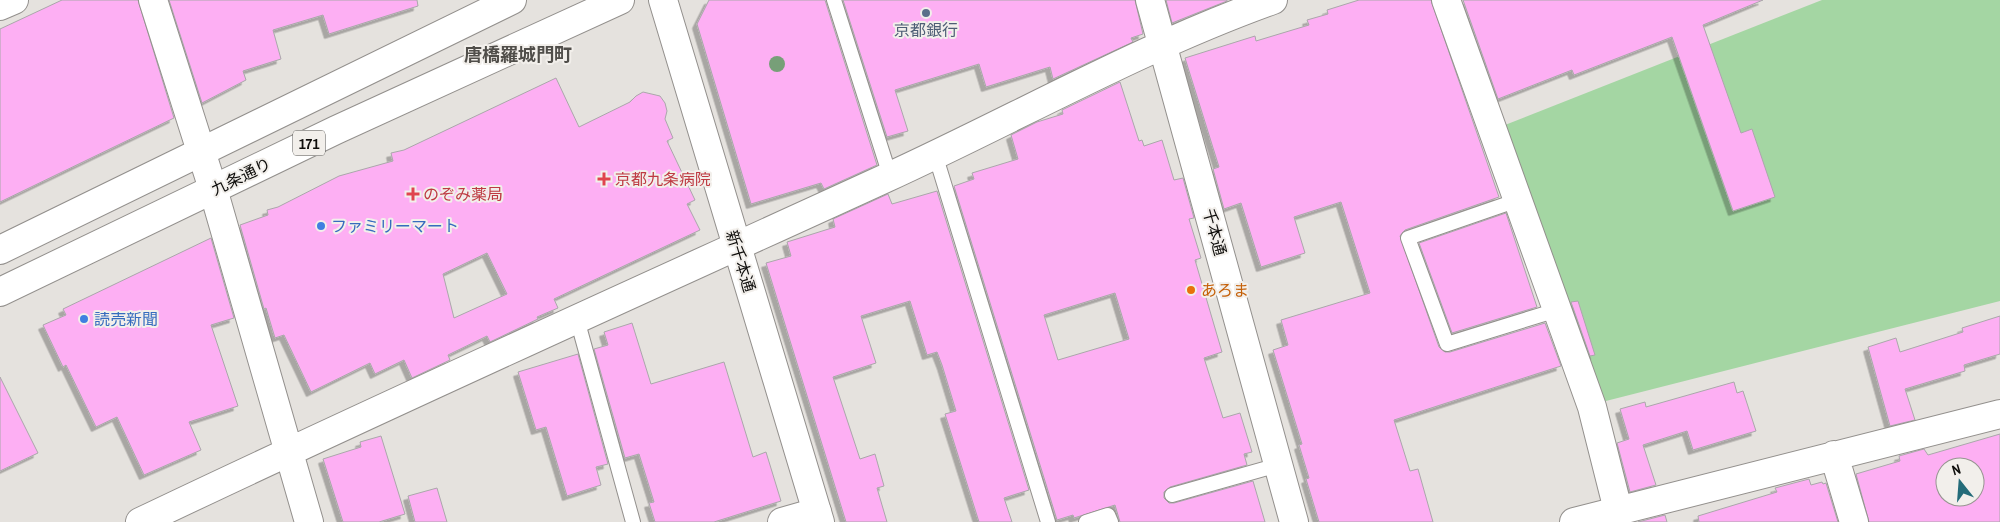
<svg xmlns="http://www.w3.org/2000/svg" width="2000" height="522" viewBox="0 0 2000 522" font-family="'Archivo Narrow','Noto Sans JP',sans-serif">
	<defs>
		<filter id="shadow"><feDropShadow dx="-4.5" dy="4.5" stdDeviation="0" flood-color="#0004"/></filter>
	</defs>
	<rect width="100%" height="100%" fill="#e5e2de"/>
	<!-- green -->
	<path fill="#a4d6a3" d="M1822 0H2000V301L1598 403 1505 125Z"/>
	<!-- building -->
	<path fill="#fdaff3" stroke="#aaa7aa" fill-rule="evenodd" filter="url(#shadow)" d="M62 0H138L174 118 0 202V29Z
		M169 0H417L418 6 329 34 323 15 273 30 281 59 243 71 246 80 202 103Z
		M709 0H825L877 165 824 189 821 183 751 204 697 24Z
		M843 0H1135L1143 34 1131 38 1133 42 1053 79 1050 67 986 87 979 64 895 90 908 131 887 137Z
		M1166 0H1227V1L1172 23Z
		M1359 0H1431L1499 197 1405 230 1400 236 1439 347 1445 352H1450L1545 323 1561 366 1394 420 1410 471 1418 469 1433 522H1319L1306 479 1309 478 1299 445 1302 444 1273 350 1288 345 1281 320 1370 293 1341 202 1294 217 1305 253 1261 267 1241 203 1224 209 1213 169 1219 167 1185 58 1255 36 1256 41 1309 25 1307 20 1328 14 1327 10Z
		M1463 0H1763L1703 25 1741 133 1752 129 1775 197 1733 211 1672 37 1574 75 1572 70 1498 99Z
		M556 78 579 127 630 102 636 96 643 92 660 96 665 103 667 111 665 119 673 138 667 141 695 200 687 204 700 230 554 299 558 308 537 317 538 319 490 342 487 336 448 355 450 360 412 378 404 360 375 374 370 363 311 392 284 335 275 338 266 308 264 309 240 225 268 215 267 210 278 207 339 176 393 161 391 153 404 150ZM487 253 507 294 454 318 443 274Z
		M1120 82 1139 141 1142 140 1144 146 1162 140 1174 180 1183 178 1194 218 1189 219 1201 258 1195 260 1222 352 1204 358 1223 418 1240 413 1252 452 1244 454 1247 465 1170 487 1164 492V498L1169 503H1174L1253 481 1265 522H1120L1115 505 1074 518 1073 515 1057 520 954 186 974 179 972 173 1018 159 1011 135 1037 122 1063 114 1062 110ZM1115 293 1129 339 1058 360 1044 315Z
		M937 191 1029 490 1004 498 1012 522H979L945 414 956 411 942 365 937 352 927 355 910 301 861 316 876 363 833 377 860 459 875 454 884 486 877 488 887 522H846L766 263 791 256 787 242 835 227 833 219 888 194 892 204Z
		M1506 213 1537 307 1452 333 1419 243Z
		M211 238 234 318 211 325 238 406 189 422 201 450 144 475 117 417 96 427 66 365 63 367 43 325 66 315 63 309Z
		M1578 301 1595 355 1590 356 1571 302Z
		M2000 316V354L1964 365 1965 371 1905 389 1915 420 1890 426 1868 347 1896 338 1900 352 1963 332 1962 328Z
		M632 323 651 384 724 362 753 457 766 452 781 501 714 522H655L649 503 654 502 639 454 625 458 594 349 608 345 604 332Z
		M578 354 608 464 596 467 601 485 567 496 546 427 536 430 518 372Z
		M0 377 38 453 0 471Z
		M1734 382 1737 393 1743 391 1756 431 1693 450 1687 431 1643 445 1656 485 1630 492 1617 443 1629 439 1620 409 1645 402 1646 407Z
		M2000 434V522H1869L1856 474 1900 461 1899 456 1924 449 1928 455ZM1945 467H1975V497H1945Z
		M381 436 405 514 379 522H343L323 459 361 447 360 442Z
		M1809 479 1811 485 1822 482 1823 484 1826 483 1838 522H1699L1698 516 1777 492 1775 488Z
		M437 488 447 522H415L408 496Z
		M1665 515 1667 522H1638Z"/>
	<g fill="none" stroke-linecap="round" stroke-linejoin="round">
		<defs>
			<path id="lane" d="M834 0 890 176
				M935 154 1048 522
				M1518 200 1408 238 1447 344 1557 310
				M577 319 633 522
				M1172 495 1278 465
				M1086 522 1108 515 1111 522"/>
			<path id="street" d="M153 0 213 189 309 522
				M1150 0 1294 522
				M1446 0 1592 407 1618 510
				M0 6 14 0
				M1834 455 1854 522
				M140 522C387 404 637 292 886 178 1015 119 1139 48 1273 0
				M782 522 817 512
				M1574 522 2000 414"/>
			<path id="secondary" d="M663 0 820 522"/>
			<path id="highway" d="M0 250 512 0
				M0 292 336 130 620 0"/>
		</defs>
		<!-- lane casing -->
		<use href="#lane" stroke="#93908d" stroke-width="16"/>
		<!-- street casing -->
		<use href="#street" stroke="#93908d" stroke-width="30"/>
		<!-- secondary casing -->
		<use href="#secondary" stroke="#93908d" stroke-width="30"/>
		<!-- highway casing -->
		<use href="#highway" stroke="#93908d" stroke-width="30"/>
		<!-- lane -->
		<use href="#lane" stroke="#fff" stroke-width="14"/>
		<!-- street -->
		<use href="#street" stroke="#fff" stroke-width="28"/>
		<!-- secondary -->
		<use href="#secondary" stroke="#fff" stroke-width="28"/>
		<!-- highway -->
		<use href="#highway" stroke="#fff" stroke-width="28"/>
	</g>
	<!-- trees -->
	<circle fill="#779f78" cx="777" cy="64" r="8"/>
	<!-- markers -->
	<circle fill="#5c6f8a" stroke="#f2efeb" stroke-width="2" cx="926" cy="13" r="5"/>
	<g fill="#e0444e" stroke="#f2efeb" stroke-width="2">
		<path d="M601.5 171.5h5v5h5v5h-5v5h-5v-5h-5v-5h5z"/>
		<path d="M410.5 186.5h5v5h5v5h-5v5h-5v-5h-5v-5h5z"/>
	</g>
	<g fill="#3f7fe0" stroke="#f2efeb" stroke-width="2">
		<circle cx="321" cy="226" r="5"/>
		<circle cx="84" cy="319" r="5"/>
	</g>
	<circle fill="#e8710a" stroke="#f2efeb" stroke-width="2" cx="1191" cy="290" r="5"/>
	<g text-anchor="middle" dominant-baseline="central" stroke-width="4" stroke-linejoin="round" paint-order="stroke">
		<!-- shield labels -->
		<rect fill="#f2efeb" stroke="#52514e" stroke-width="1" x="293" y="130.5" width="32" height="25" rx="4"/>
		<g font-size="15" font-weight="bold" fill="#0e0d0b">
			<text x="309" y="143">171</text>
		</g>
		<!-- service labels -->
		<g font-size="16" fill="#4e5e75" stroke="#f2efeb">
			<text x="926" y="30">京都銀行</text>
		</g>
		<!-- street labels -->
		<g font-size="16" fill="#0e0d0b" stroke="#f2efeb">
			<text transform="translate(241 176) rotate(-26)">九条通り</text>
			<text transform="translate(1215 232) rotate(75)">千本通</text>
			<text transform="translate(741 261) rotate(73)">新千本通</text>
		</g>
		<!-- health labels -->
		<g font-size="16" fill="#be3a42" stroke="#f2efeb" text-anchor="start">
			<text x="615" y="179">京都九条病院</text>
			<text x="423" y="194">のぞみ薬局</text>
		</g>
		<!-- shop labels -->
		<g font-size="16" fill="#366cbe" stroke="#f2efeb" text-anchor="start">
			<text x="331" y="226">ファミリーマート</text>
			<text x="94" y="319">読売新聞</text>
		</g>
		<!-- food labels -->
		<g font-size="16" fill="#c56008" stroke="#f2efeb" text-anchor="start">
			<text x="1201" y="290">あろま</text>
		</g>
		<!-- neighbourhood labels -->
		<g font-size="18" font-weight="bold" fill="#504e4a" stroke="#f2efeb">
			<text x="518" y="54">唐橋羅城門町</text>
		</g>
	</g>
	<!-- north arrow -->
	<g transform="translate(1960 482) rotate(343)"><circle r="24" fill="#f2efeb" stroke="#979591"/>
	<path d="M0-4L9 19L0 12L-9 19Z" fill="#246b79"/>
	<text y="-8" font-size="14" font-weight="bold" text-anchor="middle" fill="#0e0d0b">N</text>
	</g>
</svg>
